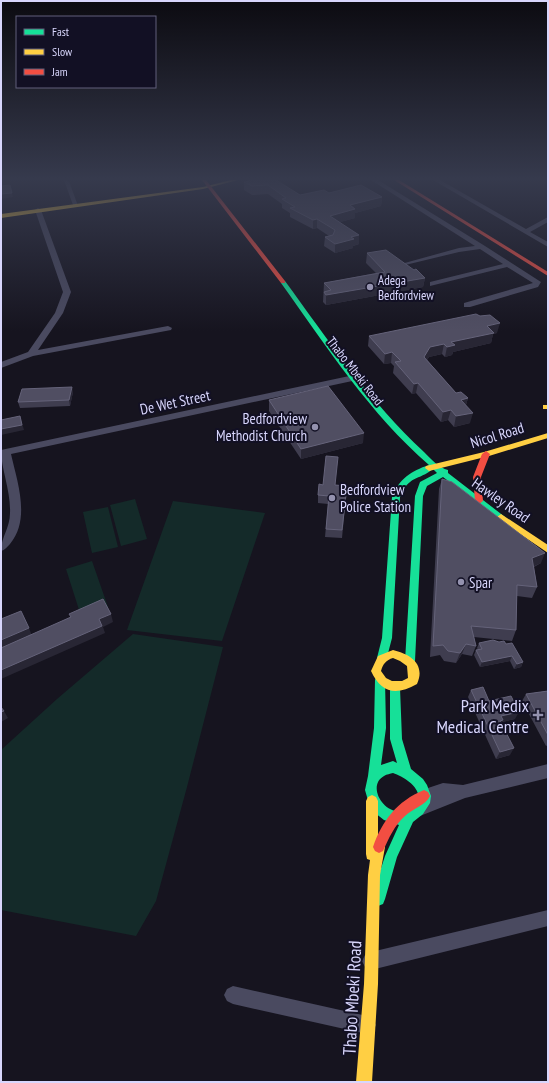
<svg xmlns="http://www.w3.org/2000/svg" width="549" height="1083" viewBox="0 0 549 1083" font-family="'PT Sans Narrow',sans-serif">
	<rect width="100%" height="100%" fill="#16141f"/>
	<!-- green -->
	<path fill="#142a29" d="M135 499 147 539 121 546 110 505Z
		M173 501 265 513 222 641 127 630Z
		M108 507 118 547 92 553 83 512Z
		M92 561 108 607 81 616 66 569Z
		M133 634 223 647 187 787 156 901 136 936 1 910V750L57 699Z"/>
	<g fill="none" stroke-linecap="round" stroke-linejoin="round">
		<!-- street -->
		<path fill="#4a4a60" fill-rule="evenodd" d="M64 180 69 181 78 206 73 205Z
			M371 180H378L485 246 541 282 538 287 470 307H464V303L533 283 507 267 430 286V282L503 264 480 249 459 252 401 266V264L459 248 475 246Z
			M433 180H440L526 229 548 217V222L530 232 548 242V247Z
			M38 208 41 210 71 292 63 313 38 350 168 326 172 328 171 330 33 356 1 368V362L28 352 55 313 63 292 35 210Z
			M354 375 358 378 357 380 11 454C17 481 31 519 10 544 7 547 5 550 1 551 1 537 10 528 10 513 11 491 1 469 1 450Z
			M548 764V778L465 798 420 816 415 814 413 809 415 804 420 802 417 796 419 791 443 783 463 785Z
			M548 910V926L371 970 365 967 362 961 365 955 371 952Z
			M233 986 367 1016 373 1019 376 1025 373 1031 367 1034 233 1004 227 1001 224 995 227 989Z"/>
		<!-- fast -->
		<path fill="#16e098" fill-rule="evenodd" d="M281 281H285C328 340 370 402 424 452 431 459 439 468 448 470V473L505 517 501 520 498 519 443 477 427 486 423 496 415 661 414 664 410 665 406 664 405 661 415 496 420 482 437 473 433 469C418 481 409 475 400 497L392 638 386 661 382 662 378 661 377 658 382 638 392 497C399 479 411 471 429 465 370 414 326 346 281 283Z
			M380 675 384 677 385 680 386 728 381 765 393 761 397 763 390 739V688L391 685 395 683 399 685 400 688 402 739 411 769 423 779 427 785 431 796 430 803 423 814 413 822 397 857 385 899 383 904 378 906 373 904 371 899 385 856 399 825 384 820 375 813 369 804 365 790 368 776 374 728 375 680 376 677ZM393 773C406 777 430 794 412 807 389 824 364 787 384 776 387 774 390 774 393 773Z"/>
		<!-- slow -->
		<path fill="#ffcf43" fill-rule="evenodd" d="M231 180H238L203 189 1 218V214L203 187Z
			M543 405H548V409H543Z
			M548 433V438L489 456 429 471 425 468 426 466 484 452Z
			M501 514 548 545V553L498 519 497 517Z
			M393 650C410 654 426 664 417 684 396 696 381 693 371 671L378 656ZM393 658 400 661 407 666 408 678 402 681H392L386 678 381 671C383 664 386 660 393 658Z
			M372 795 376 797 378 801V841L383 843 385 847 380 875 378 984 372 1082H356L364 984 368 875 370 860 367 859 366 854V801L368 797Z"/>
		<!-- jam -->
		<path fill="#f24e42" fill-rule="evenodd" d="M202 180H206L285 281V283H281Z
			M394 180H399L548 272V276Z
			M486 451 490 454 481 477 483 501 479 504 475 501 473 477 482 454Z
			M424 790 428 792 430 796C426 805 412 809 405 816 394 826 389 838 383 851L379 853 375 851 373 847C382 821 397 801 424 790Z"/>
	</g>
	<!-- wall -->
	<path fill="#3f3d4f" d="M252 180 300 195 329 193 382 197 381 206 355 213V218L340 222 359 244 353 246V248L335 253 324 246 325 237 329 236 317 228 313 229 290 217V213L282 208V204L268 194 252 195 244 190V182Z
		M367 253 425 278 423 287 326 305 323 302 324 283 376 273 366 263Z
		M497 333 493 334 491 343 453 352 452 355 445 357 442 354 429 357 427 360 456 393 468 398 466 405 470 423 454 427 448 420 441 422 416 393 412 394 393 373 394 366 391 363 384 364 368 346 369 336Z
		M73 392 70 406 20 408 18 402Z
		M269 400 363 443 301 459 269 411Z
		M442 479 541 563 534 567 537 587 532 598 517 596 516 630 512 641 474 637 476 646 472 656 462 654 456 663 444 661 440 655 430 657 439 489Z
		M335 485 347 486 342 538 325 537 328 504 318 503V495Z
		M479 643 506 644 523 662 521 667 514 669 510 661 480 667 474 655 476 650H478L477 648Z
		M471 690 489 701 515 719 502 722 501 723 510 755 496 759 468 697Z
		M548 691V745L546 746 522 701 526 694Z"/>
	<!-- shaded-wall -->
	<path fill="#282634" d="M12 193 13 197 1 199V194Z
		M382 197 381 206 355 213V218L330 225V216L350 205Z
		M317 219V228L313 229V220Z
		M359 235V244L353 246V248L335 253V244L351 237Z
		M425 278 423 287 326 305V295Z
		M500 323 497 333 493 334 491 343 453 352 452 355 445 357 447 347 451 342 487 326Z
		M444 344 442 354 429 357 422 367 424 357 430 347Z
		M392 352 391 363 384 364 385 354Z
		M418 383 416 393 412 394 414 384Z
		M72 387 73 392 70 406 69 400Z
		M468 398 465 408 461 400Z
		M451 410 448 420 441 422 443 412Z
		M473 413 470 423 454 427 456 416Z
		M20 416 24 430 1 435V429Z
		M364 433 363 443 301 459V449Z
		M545 553 541 563 528 569 532 558Z
		M111 614 113 622 103 627 105 633 1 679V670L99 619Z
		M29 628 32 636 1 649V640Z
		M466 644 462 654 456 663 460 653Z
		M512 656 510 661 480 667 482 662Z
		M523 662 521 667 514 669 517 664Z
		M4 711 8 718 1 722V712Z
		M519 712 515 719 502 722 499 727 501 716Z
		M514 748 510 755 496 759 500 752Z"/>
	<!-- building -->
	<path fill="#504e62" stroke="#65637a" d="M252 180H276L300 195 324 190 329 193 361 185 382 197 350 205 355 209 330 216 359 235 351 237 354 239 335 244 325 237 333 235 335 230 317 219 313 220 290 208 295 207 282 199 286 198 268 185 252 186 244 182Z
		M10 185 12 193 1 194V186Z
		M386 250 414 270 416 269 425 278 326 295 324 292 331 290 324 283 385 272 367 253Z
		M476 314 480 316 490 315 500 323 487 326 494 333 451 342 455 345 447 347 444 344 430 347 424 357 456 393 461 392 468 398 461 400 473 413 456 416 451 410 443 412 418 383 414 384 395 362 401 361 392 352 385 354 369 336Z
		M328 386 364 433 301 449 269 400Z
		M72 387 69 400 18 402 22 389Z
		M20 416 22 425 1 429V420Z
		M326 456 338 457 335 485 347 486 342 530 326 529 329 496 318 495 319 484 323 485Z
		M442 479 452 482 545 553 532 558 537 587 517 585 516 630 471 626 476 646 466 644 460 653 448 651 443 645 433 646Z
		M103 599 111 614 99 619 102 626 1 670V648L71 617 69 614Z
		M21 611 29 628 1 640V619Z
		M493 640 499 642 504 641 506 644 512 643 523 662 517 664 512 656 482 662 476 650 482 649 479 643Z
		M483 687 489 701 511 696 519 712 501 716 503 720 500 721 514 748 500 752 471 690Z
		M548 691V735L526 694Z
		M1 707 4 711 1 712Z"/>
	<!-- sky -->
	<linearGradient id="sky" x2="0" y2="1"><stop stop-color="#0c0b11"/><stop offset="0.54" stop-color="#363a4d"/><stop offset="1" stop-color="#363a4d" stop-opacity="0"/></linearGradient>
	<rect width="549" height="331" fill="url(#sky)"/>
	<!-- markers -->
	<g fill="#9492af" stroke="#121024" stroke-width="1.5">
		<circle cx="370" cy="287" r="4"/>
		<circle cx="315" cy="427" r="4"/>
		<circle cx="332" cy="498" r="4"/>
		<circle cx="461" cy="582" r="4"/>
		<path d="M536 709h4v4h4v4h-4v4h-4v-4h-4v-4h4z"/>
	</g>
	<g text-anchor="middle" dominant-baseline="central" stroke-width="4" stroke-linejoin="round" paint-order="stroke">
		<!-- far-poi labels -->
		<g font-size="13" fill="#d8d6fc" stroke="#121024" text-anchor="start">
			<text x="378" y="280">Adega<tspan x="378" dy="15">Bedfordview</tspan></text>
		</g>
		<!-- far-street labels -->
		<g font-size="13" fill="#d8d6fc" stroke="#121024">
			<text transform="translate(355 371) rotate(52)">Thabo Mbeki Road</text>
		</g>
		<!-- street labels -->
		<g font-size="15" fill="#d8d6fc" stroke="#121024">
			<text transform="translate(175 402) rotate(-12)">De Wet Street</text>
			<text transform="translate(497 435) rotate(-17)">Nicol Road</text>
			<text transform="translate(501 500) rotate(35)">Hawley Road</text>
		</g>
		<!-- poi labels -->
		<g font-size="15" fill="#d8d6fc" stroke="#121024" text-anchor="start">
			<text x="307" y="418" text-anchor="end">Bedfordview<tspan x="307" dy="17">Methodist Church</tspan></text>
			<text x="340" y="489">Bedfordview<tspan x="340" dy="17">Police Station</tspan></text>
			<text x="469" y="582">Spar</text>
		</g>
		<!-- near-poi labels -->
		<g font-size="18" fill="#d8d6fc" stroke="#121024" text-anchor="end">
			<text x="529" y="705">Park Medix<tspan x="529" dy="21">Medical Centre</tspan></text>
		</g>
		<!-- near-street labels -->
		<g font-size="18" fill="#d8d6fc" stroke="#121024">
			<text transform="translate(352 998) rotate(-87)">Thabo Mbeki Road</text>
		</g>
	</g>
	<!-- border -->
	<rect width="549" height="1083" fill="none" stroke="#d8d6fc" stroke-width="4"/>
	<!-- legend -->
	<rect x="16" y="16" width="140" height="72" fill="#121024" stroke="#615f7a"/>
	<rect x="24" y="29" width="20" height="6" fill="#16e098" stroke="#615f7a"/>
	<text x="52" y="36" font-size="12" fill="#d8d6fc">Fast</text>
	<rect x="24" y="49" width="20" height="6" fill="#ffcf43" stroke="#615f7a"/>
	<text x="52" y="56" font-size="12" fill="#d8d6fc">Slow</text>
	<rect x="24" y="69" width="20" height="6" fill="#f24e42" stroke="#615f7a"/>
	<text x="52" y="76" font-size="12" fill="#d8d6fc">Jam</text>
</svg>
